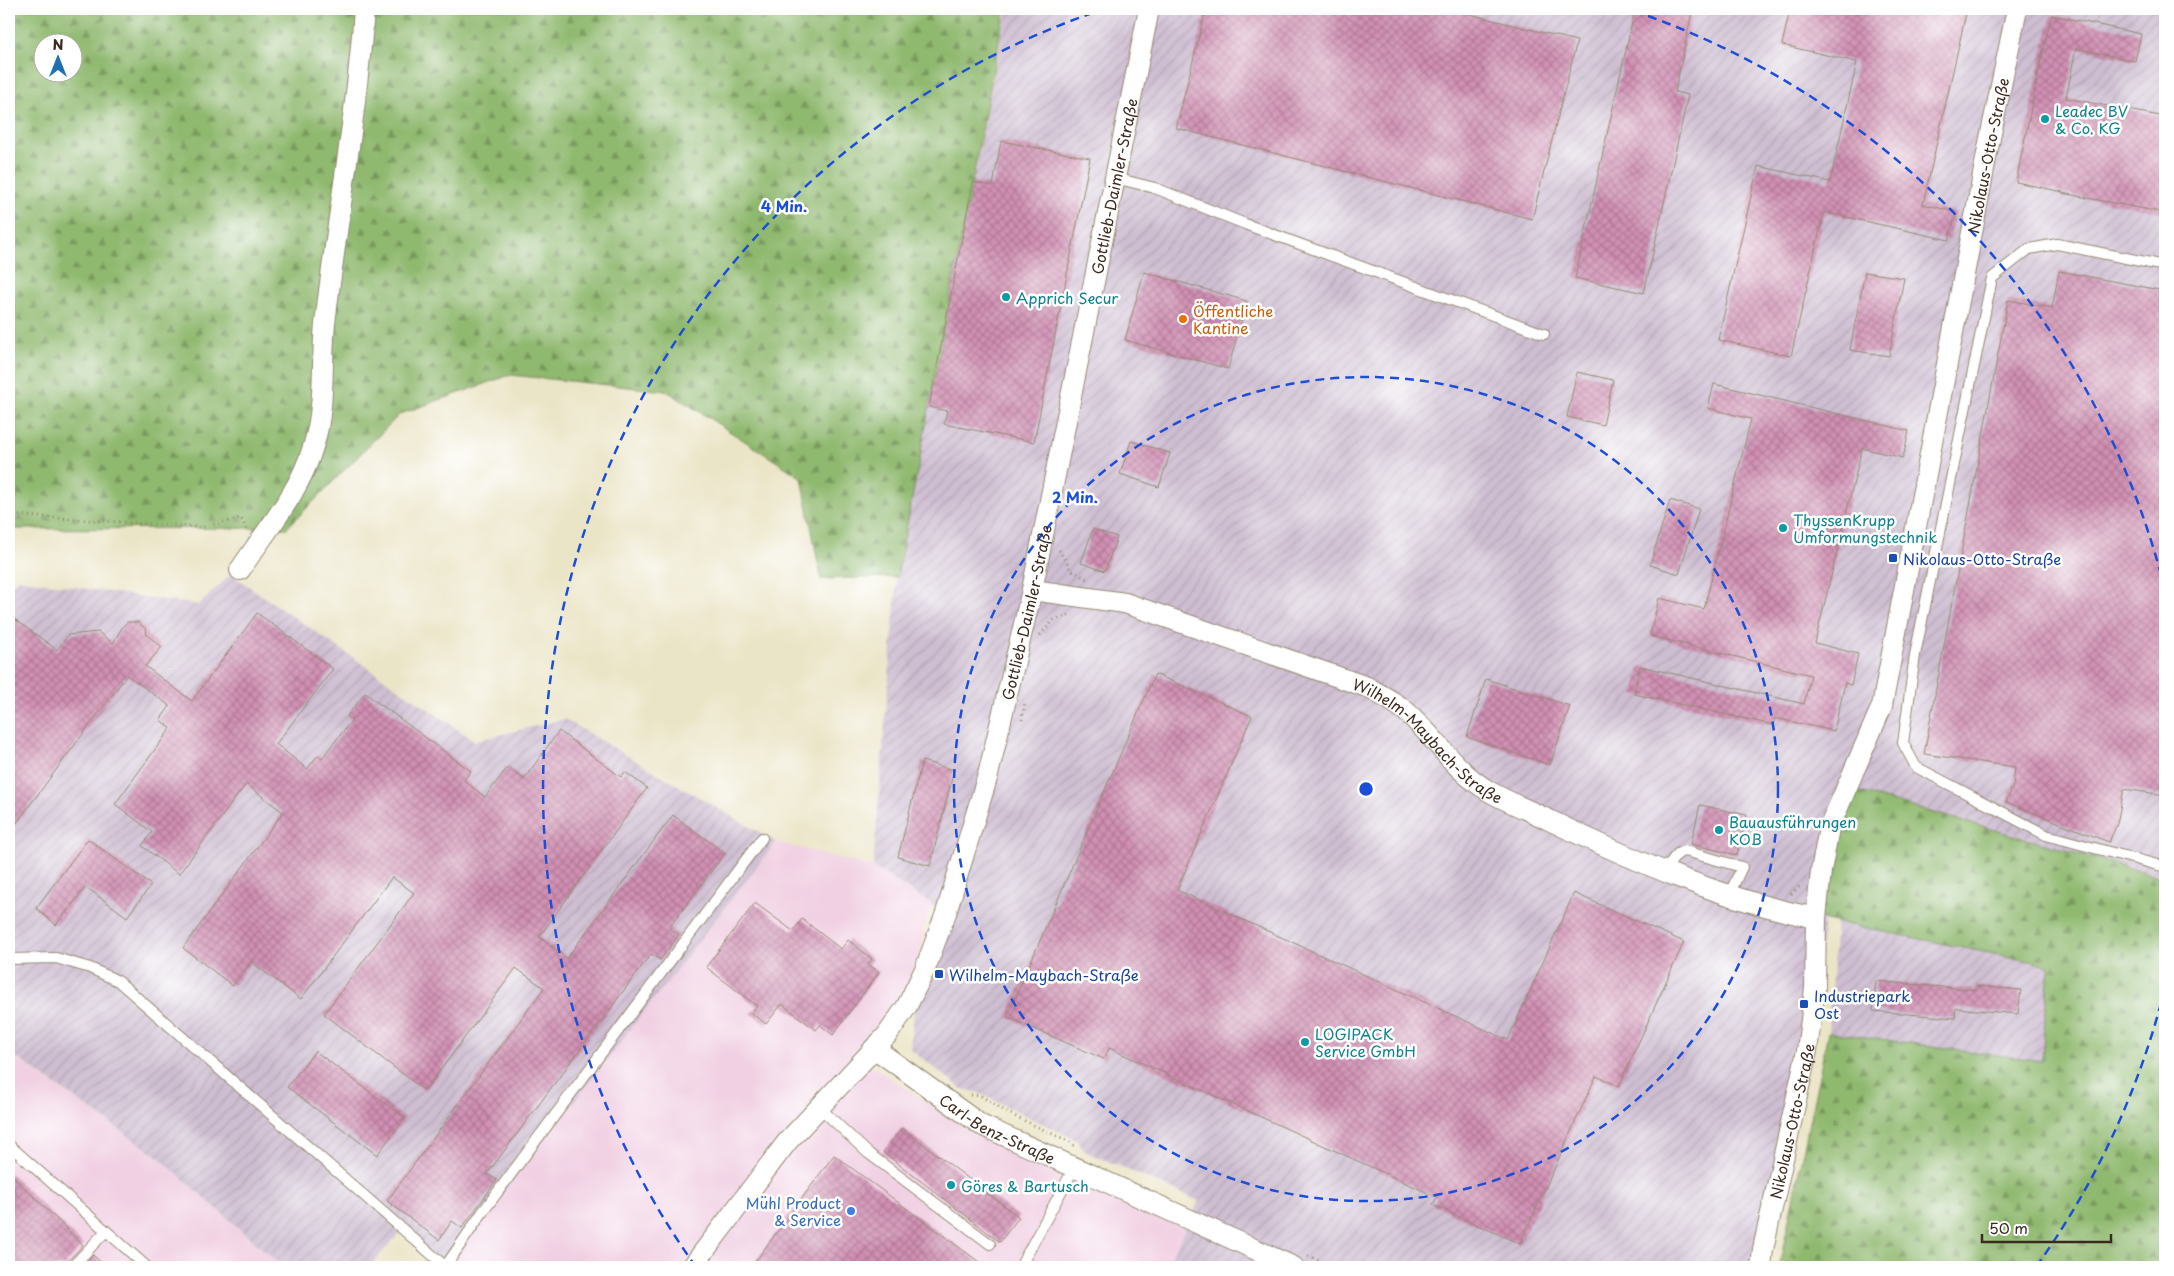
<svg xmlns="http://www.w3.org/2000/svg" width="2174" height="1276" viewBox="0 0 2174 1276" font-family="'Playpen Sans',sans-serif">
	<defs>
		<pattern id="industrial-furrows" width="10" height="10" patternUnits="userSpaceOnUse" patternTransform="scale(1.25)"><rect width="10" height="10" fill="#cebed1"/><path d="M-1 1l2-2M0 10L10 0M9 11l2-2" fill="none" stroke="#b2a3b3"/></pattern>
		<pattern id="forest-firs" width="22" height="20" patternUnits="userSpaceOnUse" patternTransform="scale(1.25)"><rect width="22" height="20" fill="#90b970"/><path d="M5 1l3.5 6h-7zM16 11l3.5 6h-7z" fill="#77975b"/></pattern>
		<pattern id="building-cross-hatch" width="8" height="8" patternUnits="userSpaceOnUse" patternTransform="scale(1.25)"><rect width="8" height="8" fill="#d190b4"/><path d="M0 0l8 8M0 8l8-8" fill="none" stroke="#ab7692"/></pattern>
	</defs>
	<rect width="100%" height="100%" fill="#fff"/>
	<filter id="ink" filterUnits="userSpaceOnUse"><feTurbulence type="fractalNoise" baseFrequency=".02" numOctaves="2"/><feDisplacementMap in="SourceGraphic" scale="10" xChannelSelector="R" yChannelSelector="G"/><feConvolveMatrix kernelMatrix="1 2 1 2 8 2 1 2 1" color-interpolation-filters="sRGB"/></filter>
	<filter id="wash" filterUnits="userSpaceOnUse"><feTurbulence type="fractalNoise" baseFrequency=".0096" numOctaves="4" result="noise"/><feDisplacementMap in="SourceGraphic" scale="20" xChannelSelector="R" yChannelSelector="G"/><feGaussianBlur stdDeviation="1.12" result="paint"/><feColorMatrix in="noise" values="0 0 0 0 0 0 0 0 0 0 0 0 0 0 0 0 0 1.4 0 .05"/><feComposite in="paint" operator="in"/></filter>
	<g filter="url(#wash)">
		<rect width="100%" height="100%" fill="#ebe5c7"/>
		<!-- built -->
		<path fill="#f1d0e3" d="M776 842 873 867 934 905 923 929V949L919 964 900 1000 857 1056 977 1135 1186 1228 1166 1267H445Z
			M9 1053 157 1156 283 1267H9Z"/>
		<!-- industrial -->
		<path fill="url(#industrial-furrows)" d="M1006 9H2165V878L1845 788 1796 1103 1760 1267H1166L1199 1201 1085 1151 1076 1140 977 1092 962 1089 910 1049 917 985 946 913 873 867 897 577Z
			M231 574 475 741 564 719 776 842 445 1267 402 1230 369 1267H283L157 1156 9 1052V589L18 579 199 605Z
			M1836 922 2050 965 2042 1061 1828 1032Z"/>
		<!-- forest -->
		<path fill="url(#forest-firs)" stroke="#667247" fill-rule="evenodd" d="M9 9H1005L897 577 821 579 802 478 667 391 510 375 400 414 287 528 9 529ZM42 42H72V72H42Z
			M1845 788 2165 878V1267H1779L1828 1032 2042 1061 2049 965 1816 918Z"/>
		<g id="blocks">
			<!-- building -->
			<path fill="url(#building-cross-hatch)" d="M1206 9H1449L1577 41 1532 219 1176 128Z
				M1635 9H1676L1692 12 1675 92 1688 95 1644 293 1575 278Z
				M1790 9H1967L1923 204 1956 212 1949 240 1824 212 1791 356 1718 340 1758 166 1830 182 1857 62 1782 45Z
				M2052 15 2141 34 2135 61 2076 48 2066 98 2165 117V213L2062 193 2063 192 2016 182 2043 50Z
				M1001 141 1090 158 1034 442 944 424 947 411 929 407 973 182 993 186Z
				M2059 271 2165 291V311L2163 326H2165V795L2124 789 2117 824 2109 842 2006 802 2013 786 2015 767 1924 754 2008 300 2052 308Z
				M1144 272 1247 301 1228 369 1125 340Z
				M1865 272 1904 278 1889 356 1850 350Z
				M1577 372 1613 380 1603 425 1567 417Z
				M1714 384 1909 431 1903 458 1862 448 1815 643 1858 654 1851 685 1845 683 1834 731 1775 718 1773 725 1634 694 1640 666 1804 704 1811 675 1650 636 1659 598 1704 609 1751 419 1708 408Z
				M1131 441 1170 453 1159 487 1120 474Z
				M1670 500 1699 509 1679 574 1650 565Z
				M1093 529 1117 537 1105 571 1081 563Z
				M257 613 333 669 276 744 307 769 318 755 322 758 352 720 347 716 365 693 471 771 464 780 485 797 508 767 524 779 559 731 621 777 625 772 647 788 539 937 567 958 673 815 725 853 669 928 679 935 660 960 651 954 487 1174 497 1180 462 1228 452 1221 439 1240 387 1201 544 988 516 968 425 1091 324 1014 414 893 392 877 301 999 251 962 233 986 183 948 283 812 246 784 179 874 142 846 152 832 115 804 171 728 160 720 170 706 127 675 9 833V615L57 650 68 635 98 632 113 643 123 626 127 622H138L146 629 147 635 162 647 145 666 192 701Z
				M1155 674 1252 716 1177 890 1508 1040 1574 893 1684 942 1619 1086 1596 1076 1520 1244 1433 1205 1437 1197 1109 1048 1104 1059 1007 1017Z
				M1486 679 1570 706 1550 765 1467 737Z
				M922 761 954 770 930 866 898 857Z
				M1700 805 1747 815 1737 855 1691 844Z
				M88 839 151 885 127 917 86 887 56 925 36 908Z
				M755 903 793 931 802 919 841 949 848 940 872 959 868 964 879 972 833 1035 820 1025 816 1030 782 1004 766 1024 751 1013 757 1006 706 967Z
				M1876 981 1976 990V986L2021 990 2018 1014 1956 1008 1955 1018 1873 1011Z
				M315 1051 405 1118 377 1155 287 1087Z
				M902 1128 1019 1217 1000 1242 883 1152Z
				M834 1155 986 1267H751Z
				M9 1172 83 1245 67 1262 65 1267H9Z
				M93 1255 106 1267H81Z"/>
		</g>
	</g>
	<g filter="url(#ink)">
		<use href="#blocks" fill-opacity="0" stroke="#938872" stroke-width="1"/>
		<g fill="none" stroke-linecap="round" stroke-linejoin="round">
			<defs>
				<path id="lane" d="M1115 178 1155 188 1245 224 1544 334
					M2165 266 2057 244 2029 249 1992 278 1915 655 1903 743 1916 767 2046 835 2165 867
					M1666 870C1671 863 1675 852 1685 851L1742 867 1729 895
					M9 959 56 958 90 968 118 981 446 1267
					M819 1107 868 1153 990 1244
					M9 1145 147 1267
					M72 1267 106 1231
					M445 1267 482 1213 762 838
					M1020 1267 1074 1168"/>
				<g id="street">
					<path d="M240 570C266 530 299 494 313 447 326 407 321 364 325 324 337 218 357 114 364 9"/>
					<path id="s1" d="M1032 590 1125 603 1367 687C1383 696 1401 705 1414 719 1438 742 1458 773 1487 790 1507 802 1529 810 1549 820 1632 860 1726 901 1816 918"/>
					<path id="s2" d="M874 1048 981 1125 1294 1267"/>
					<path id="s3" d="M692 1267 787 1142 887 1035 907 1006 925 969 946 913 988 775 1032 590 1149 9"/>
					<path id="s4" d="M1761 1267 1763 1249 1807 1051 1815 988 1816 918 1821 871 1829 828 1882 706 1989 143 2017 9"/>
				</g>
			</defs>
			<!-- lane casing -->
			<use href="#lane" stroke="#938872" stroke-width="12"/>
			<!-- street casing -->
			<use href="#street" stroke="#938872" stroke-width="22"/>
			<!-- path -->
			<path stroke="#938872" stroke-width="3" stroke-dasharray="1 4" stroke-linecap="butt" d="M9 515 203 527 241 518 247 530
				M1059 550 1071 570 1087 579
				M1040 635 1054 620 1071 614
				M1022 720 1025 702
				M1791 894 1801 885
				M971 1095 981 1096 1008 1113 1070 1142 1076 1147
				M1308 1256 1334 1267"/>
			<!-- lane -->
			<use href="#lane" stroke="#fff" stroke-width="10"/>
			<!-- street -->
			<use href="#street" stroke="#fff" stroke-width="20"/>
		</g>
	</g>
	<!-- distance rings -->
	<g fill="none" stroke="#1d4ed8" stroke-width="2.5" stroke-dasharray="9 6">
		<circle cx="1366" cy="789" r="412"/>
		<path d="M2165 988A823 823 0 0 1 2036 1267M696 1267A823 823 0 0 1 1098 11M1634 11A823 823 0 0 1 2165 590"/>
	</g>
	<!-- markers -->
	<g fill="#0f9aa8" stroke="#fff" stroke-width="2">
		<circle cx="2045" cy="119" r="5"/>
		<circle cx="1006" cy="297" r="5"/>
		<circle cx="1783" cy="528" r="5"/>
		<circle cx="1719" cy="830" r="5"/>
		<circle cx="1305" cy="1042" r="5"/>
		<circle cx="951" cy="1185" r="5"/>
	</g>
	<circle fill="#e8710a" stroke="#fff" stroke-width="2" cx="1183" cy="319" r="5"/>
	<g fill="#1a4fb4" stroke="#fff" stroke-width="2">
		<rect x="1888" y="553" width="10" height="10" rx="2.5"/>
		<rect x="934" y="969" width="10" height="10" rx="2.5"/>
		<rect x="1799" y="999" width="10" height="10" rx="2.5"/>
	</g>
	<circle fill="#3f7fe0" stroke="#fff" stroke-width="2" cx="851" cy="1211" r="5"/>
	<g text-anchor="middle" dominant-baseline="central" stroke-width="5" stroke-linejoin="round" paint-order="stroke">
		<!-- culture labels -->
		<g font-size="15" fill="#0d838f" stroke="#fff" text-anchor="start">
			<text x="2055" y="110">Leadec BV<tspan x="2055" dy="17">&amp; Co. KG</tspan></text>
			<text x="1016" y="297">Apprich Secur</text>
			<text x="1793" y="519">ThyssenKrupp<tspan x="1793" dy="17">Umformungstechnik</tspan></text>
			<text x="1729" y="821">Bauausführungen<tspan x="1729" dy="17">KOB</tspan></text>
			<text x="1315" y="1033">LOGIPACK<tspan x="1315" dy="17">Service GmbH</tspan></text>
			<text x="961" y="1185">Göres &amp; Bartusch</text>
		</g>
		<!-- street labels -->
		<g font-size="15" fill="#3b2a1e" stroke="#fff">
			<text stroke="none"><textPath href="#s4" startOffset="1139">Nikolaus-Otto-Straße</textPath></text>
			<text stroke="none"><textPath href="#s3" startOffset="1186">Gottlieb-Daimler-Straße</textPath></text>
			<text stroke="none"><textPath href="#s3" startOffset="751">Gottlieb-Daimler-Straße</textPath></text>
			<text stroke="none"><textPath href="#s1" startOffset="431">Wilhelm-Maybach-Straße</textPath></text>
			<text stroke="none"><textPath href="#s4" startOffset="149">Nikolaus-Otto-Straße</textPath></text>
			<text stroke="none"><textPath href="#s2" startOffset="148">Carl-Benz-Straße</textPath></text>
		</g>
		<!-- food labels -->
		<g font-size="15" fill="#c56008" stroke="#fff" text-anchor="start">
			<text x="1193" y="310">Öffentliche<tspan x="1193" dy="17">Kantine</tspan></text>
		</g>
		<!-- transit labels -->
		<g font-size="15" fill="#164399" stroke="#fff" text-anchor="start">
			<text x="1903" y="558">Nikolaus-Otto-Straße</text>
			<text x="949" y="974">Wilhelm-Maybach-Straße</text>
			<text x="1814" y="995">Industriepark<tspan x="1814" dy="17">Ost</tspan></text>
		</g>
		<!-- shop labels -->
		<g font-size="15" fill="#366cbe" stroke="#fff" text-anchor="end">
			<text x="841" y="1202">Mühl Product<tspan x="841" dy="17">&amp; Service</tspan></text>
		</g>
	</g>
	<circle cx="1366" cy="789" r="8" fill="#1d4ed8" stroke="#fff" stroke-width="2.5"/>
	<g font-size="15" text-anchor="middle" font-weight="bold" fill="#1d4ed8" stroke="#fff" stroke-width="5" stroke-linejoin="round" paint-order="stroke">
		<text x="784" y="212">4 Min.</text>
		<text x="1075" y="503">2 Min.</text>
	</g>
	<!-- margin -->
	<rect width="2174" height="1276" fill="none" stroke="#fff" stroke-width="30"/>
	<!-- north arrow -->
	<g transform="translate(58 58)"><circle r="24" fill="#ffffff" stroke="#b1aaa5"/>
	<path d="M0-4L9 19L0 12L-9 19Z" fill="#1f6fb2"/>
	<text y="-8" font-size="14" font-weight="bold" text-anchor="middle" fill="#3b2a1e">N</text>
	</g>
	<!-- scale -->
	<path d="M1982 1234v8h129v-8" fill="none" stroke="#3b2a1e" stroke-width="2.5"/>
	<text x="1989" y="1234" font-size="15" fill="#3b2a1e" stroke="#ffffff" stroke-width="4" paint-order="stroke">50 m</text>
</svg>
